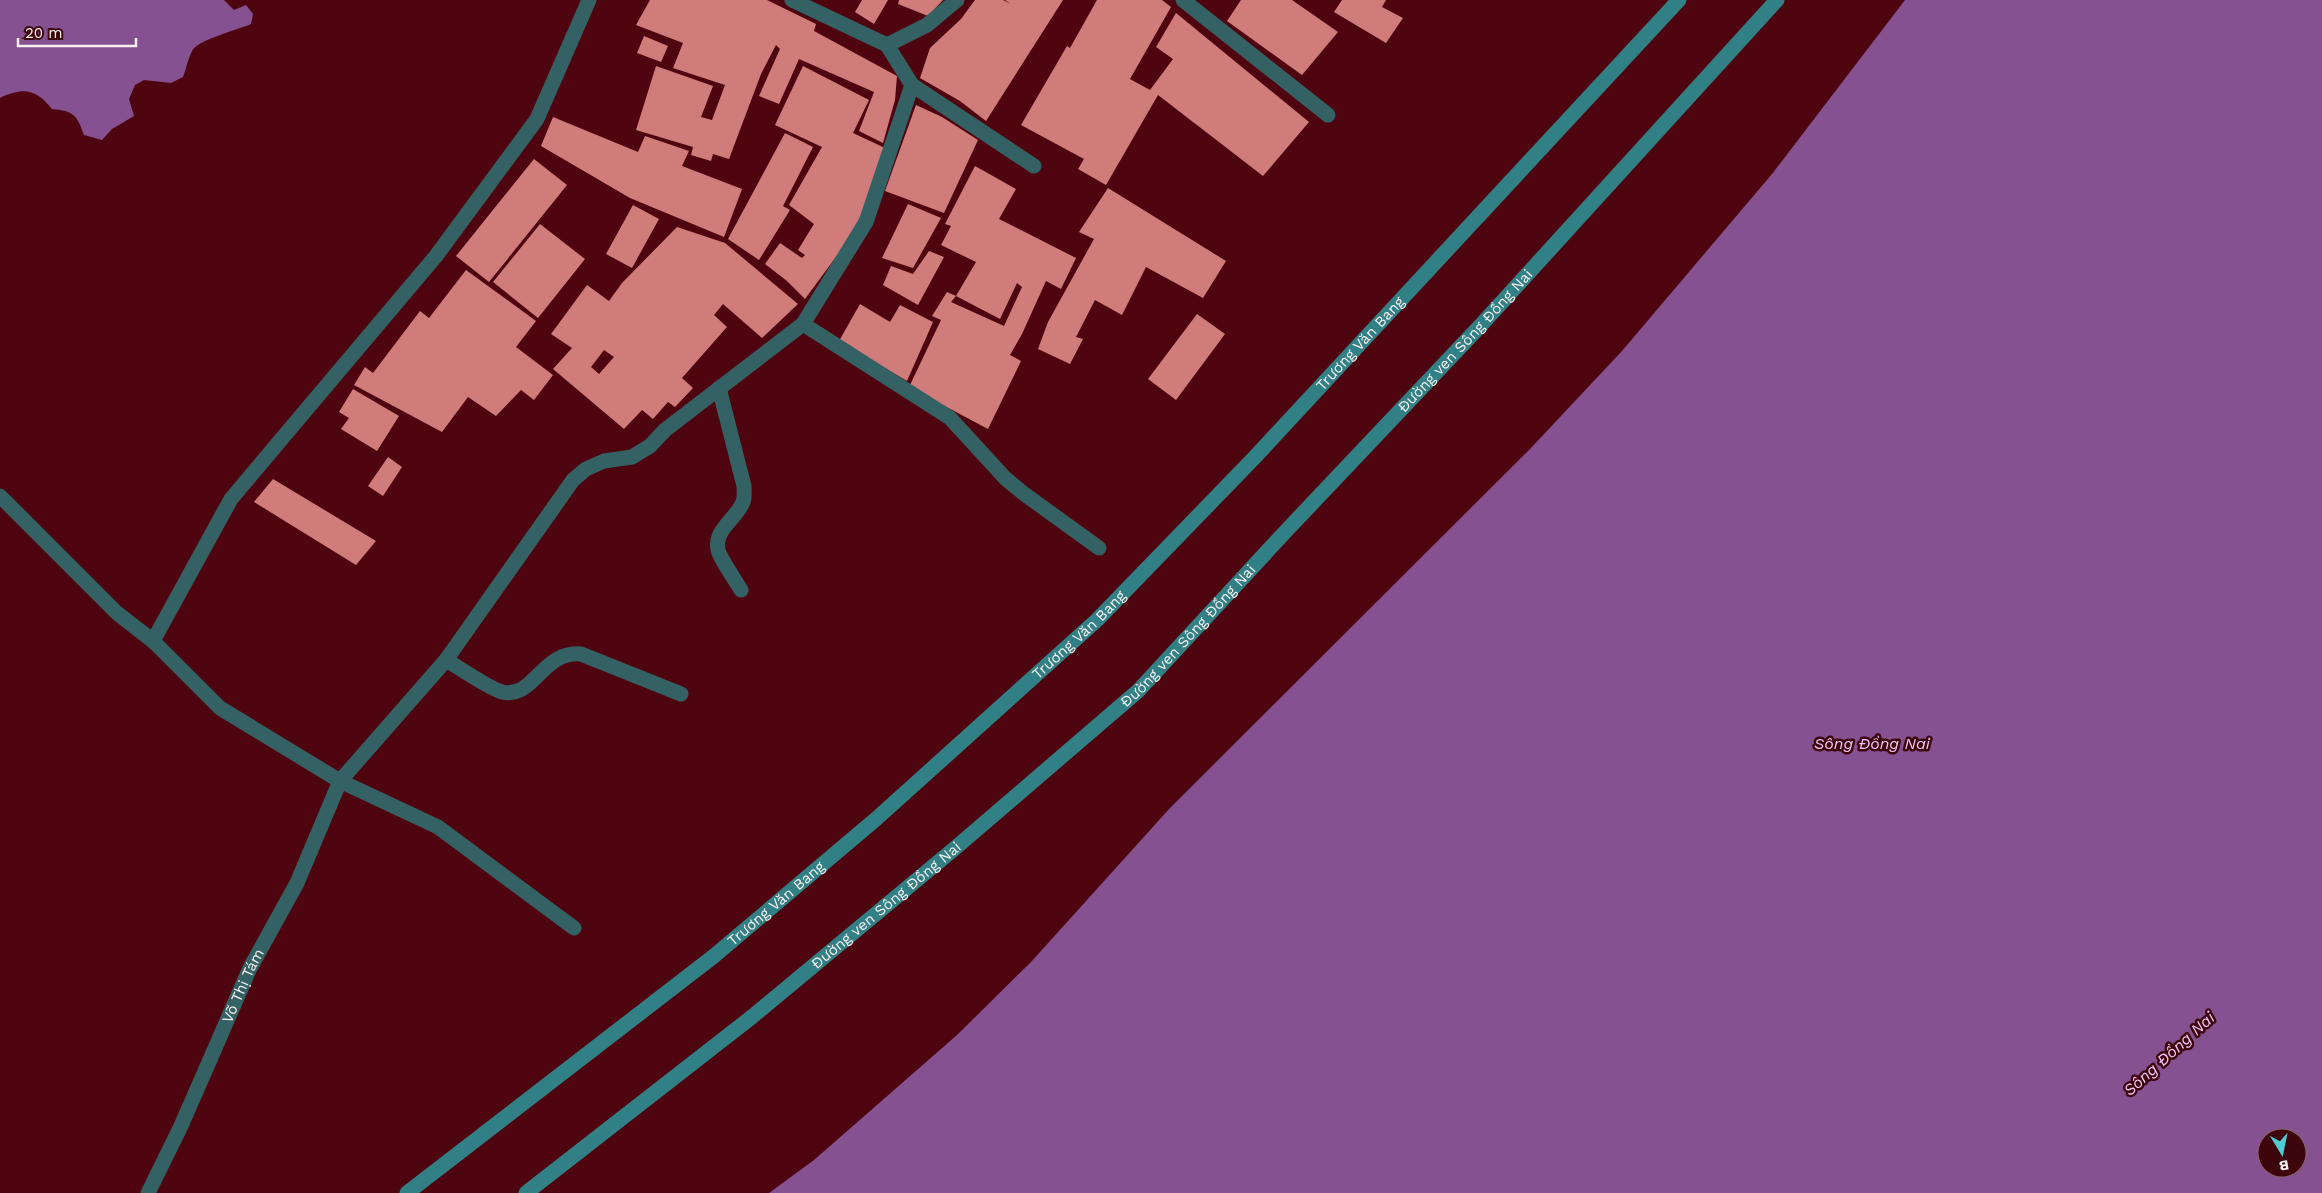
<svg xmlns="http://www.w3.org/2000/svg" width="2322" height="1193" viewBox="0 0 2322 1193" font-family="'Work Sans',sans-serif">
	<rect width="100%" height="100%" fill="#4f0510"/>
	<!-- water -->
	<path fill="#855190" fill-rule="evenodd" d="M0 0H224L234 10 246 5 253 14 251 24C237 30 197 40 192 51 188 59 186 69 183 77L171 83 144 80 135 85 129 99 134 116 112 129 102 140 84 135C77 115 74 111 52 109 36 89 23 87 0 98Z
		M1905 0H2322V1193H769L814 1160 957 1035 1031 962 1170 808 1530 449 1622 351 1772 174ZM2267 1138H2297V1168H2267Z"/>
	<!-- building -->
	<path fill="#cf7c7b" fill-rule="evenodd" d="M650 0H767L816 24 814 31 897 76 895 100 883 143 859 131 874 92 799 59 779 104 759 96 780 49 776 45 761 74 729 159 713 154 711 161 691 155 693 147 636 130 656 66 713 86 701 117 712 120 725 85 673 68 683 43 636 25Z
		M862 0H888L874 24 855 12Z
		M899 0H943L928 16 898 4Z
		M975 0H1003L1011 4 1005 0H1063L986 121 960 101 920 78 930 48 961 19Z
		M1097 0H1162L1171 7 1130 79 1150 90 1173 59 1156 47 1176 13 1309 122 1263 176 1158 95 1106 185 1078 169 1084 159 1021 125 1067 46 1070 48Z
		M1241 0H1292L1338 32 1302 75 1227 21Z
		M1342 0H1386L1382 7 1403 18 1386 43 1334 12Z
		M644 36 668 46 661 62 637 53Z
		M803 66 869 100 853 133 885 148 862 214 844 246 805 299 787 281 765 264 780 243 802 258 805 255 798 250 814 224 789 205 822 147 775 125Z
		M916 105 942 117 978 140 944 213 885 191Z
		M553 117 638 152 645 136 689 151 682 166 742 189 724 237 630 198 541 146Z
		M785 133 813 147 783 206 790 210 759 260 728 239Z
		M534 159 567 185 489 282 456 256Z
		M975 166 1016 189 999 219 1076 258 1061 289 1046 281 1022 334 1010 355 1021 361 988 429 939 403 910 385 941 320 932 316 947 292 956 296 951 302 1004 326 1022 287 1017 283 1000 319 956 296 976 262 941 245 951 226 945 224Z
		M1108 188 1226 261 1203 298 1146 267 1122 315 1095 300 1076 337 1083 339 1070 364 1038 349 1048 322 1094 239 1079 232Z
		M908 204 941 218 913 268 882 258Z
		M633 205 659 219 632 268 606 254Z
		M540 224 585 259 538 318 493 282Z
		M677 227 725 243 798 304 762 338 723 304 714 315 727 327 682 378 693 388 675 407 668 402 653 419 642 410 624 429 553 369 572 348 551 334 587 285 609 301 622 283ZM604 350 614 357 599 374 591 367Z
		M929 251 944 257 918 305 883 285 891 266 913 274Z
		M466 270 536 321 516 347 553 375 534 400 521 390 496 416 468 397 442 432 354 385 365 367 373 373 420 311 429 318Z
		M860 304 890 322 900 305 933 322 907 381 839 341Z
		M1197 314 1225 334 1176 400 1148 379Z
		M353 389 399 416 377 451 341 429 349 418 339 412Z
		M388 457 402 467 383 496 368 486Z
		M273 479 376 541 356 565 254 502Z"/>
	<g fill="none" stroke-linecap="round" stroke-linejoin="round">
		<!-- service -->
		<path stroke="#336164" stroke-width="15" d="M1183 0 1328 115
			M446 660C460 668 488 688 502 692 535 699 541 651 581 654L681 694"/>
		<!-- minor -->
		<g stroke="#336164" stroke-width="15">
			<path d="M792 0 887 45 927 25 957 0"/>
			<path d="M887 45 912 85 1034 166"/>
			<path d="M803 324 950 418 1005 478 1023 493 1099 548"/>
			<path d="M719 388 744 486C744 491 745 497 743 502 736 520 711 531 719 553 725 566 734 578 741 590"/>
			<path d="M0 496 117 613 153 641"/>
			<path d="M574 928 438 827 340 781 220 708 153 641 231 499 436 256 537 119 589 0"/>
			<path id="s1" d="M148 1193 181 1126 250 968 297 883 340 781 446 660 573 480 586 469 604 461 632 457 650 446 665 430 803 324 866 222 912 85"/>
		</g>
		<!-- secondary -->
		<g stroke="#318085" stroke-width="15">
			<path id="s2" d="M407 1193 714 956 876 819 1097 620 1254 458 1679 0"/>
			<path id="s3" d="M526 1193 753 1016 954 849 1138 691 1286 531 1482 324 1777 0"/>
		</g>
	</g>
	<g text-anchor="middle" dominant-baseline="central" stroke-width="5" stroke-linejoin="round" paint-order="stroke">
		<!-- street labels -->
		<g font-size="15" fill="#f9f0ef" stroke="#3d060c">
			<text stroke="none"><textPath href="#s3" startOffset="1271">Đường ven Sông Đồng Nai</textPath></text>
			<text stroke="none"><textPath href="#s2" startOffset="1279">Trương Văn Bang</textPath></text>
			<text stroke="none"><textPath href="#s2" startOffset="874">Trương Văn Bang</textPath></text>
			<text stroke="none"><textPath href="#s3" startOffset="866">Đường ven Sông Đồng Nai</textPath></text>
			<text stroke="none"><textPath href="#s2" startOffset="469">Trương Văn Bang</textPath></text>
			<text stroke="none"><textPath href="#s3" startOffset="461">Đường ven Sông Đồng Nai</textPath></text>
			<text stroke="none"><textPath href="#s1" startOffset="228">Võ Thị Tám</textPath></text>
		</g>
		<!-- water labels -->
		<g font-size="16" font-style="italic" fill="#f3c7fc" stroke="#3d060c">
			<text x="1872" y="743">Sông Đồng Nai</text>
			<text transform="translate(2169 1054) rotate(-42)">Sông Đồng Nai</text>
		</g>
	</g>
	<!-- north arrow -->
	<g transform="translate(2282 1153) rotate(170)"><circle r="24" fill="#3d060c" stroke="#886467"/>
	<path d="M0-4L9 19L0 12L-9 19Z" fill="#51ccd3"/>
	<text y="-8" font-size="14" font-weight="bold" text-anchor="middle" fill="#f9f0ef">B</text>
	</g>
	<!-- scale -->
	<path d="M18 38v8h118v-8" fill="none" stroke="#f9f0ef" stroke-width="2.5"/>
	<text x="25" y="38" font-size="15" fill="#f9f0ef" stroke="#3d060c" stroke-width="4" paint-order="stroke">20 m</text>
</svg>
